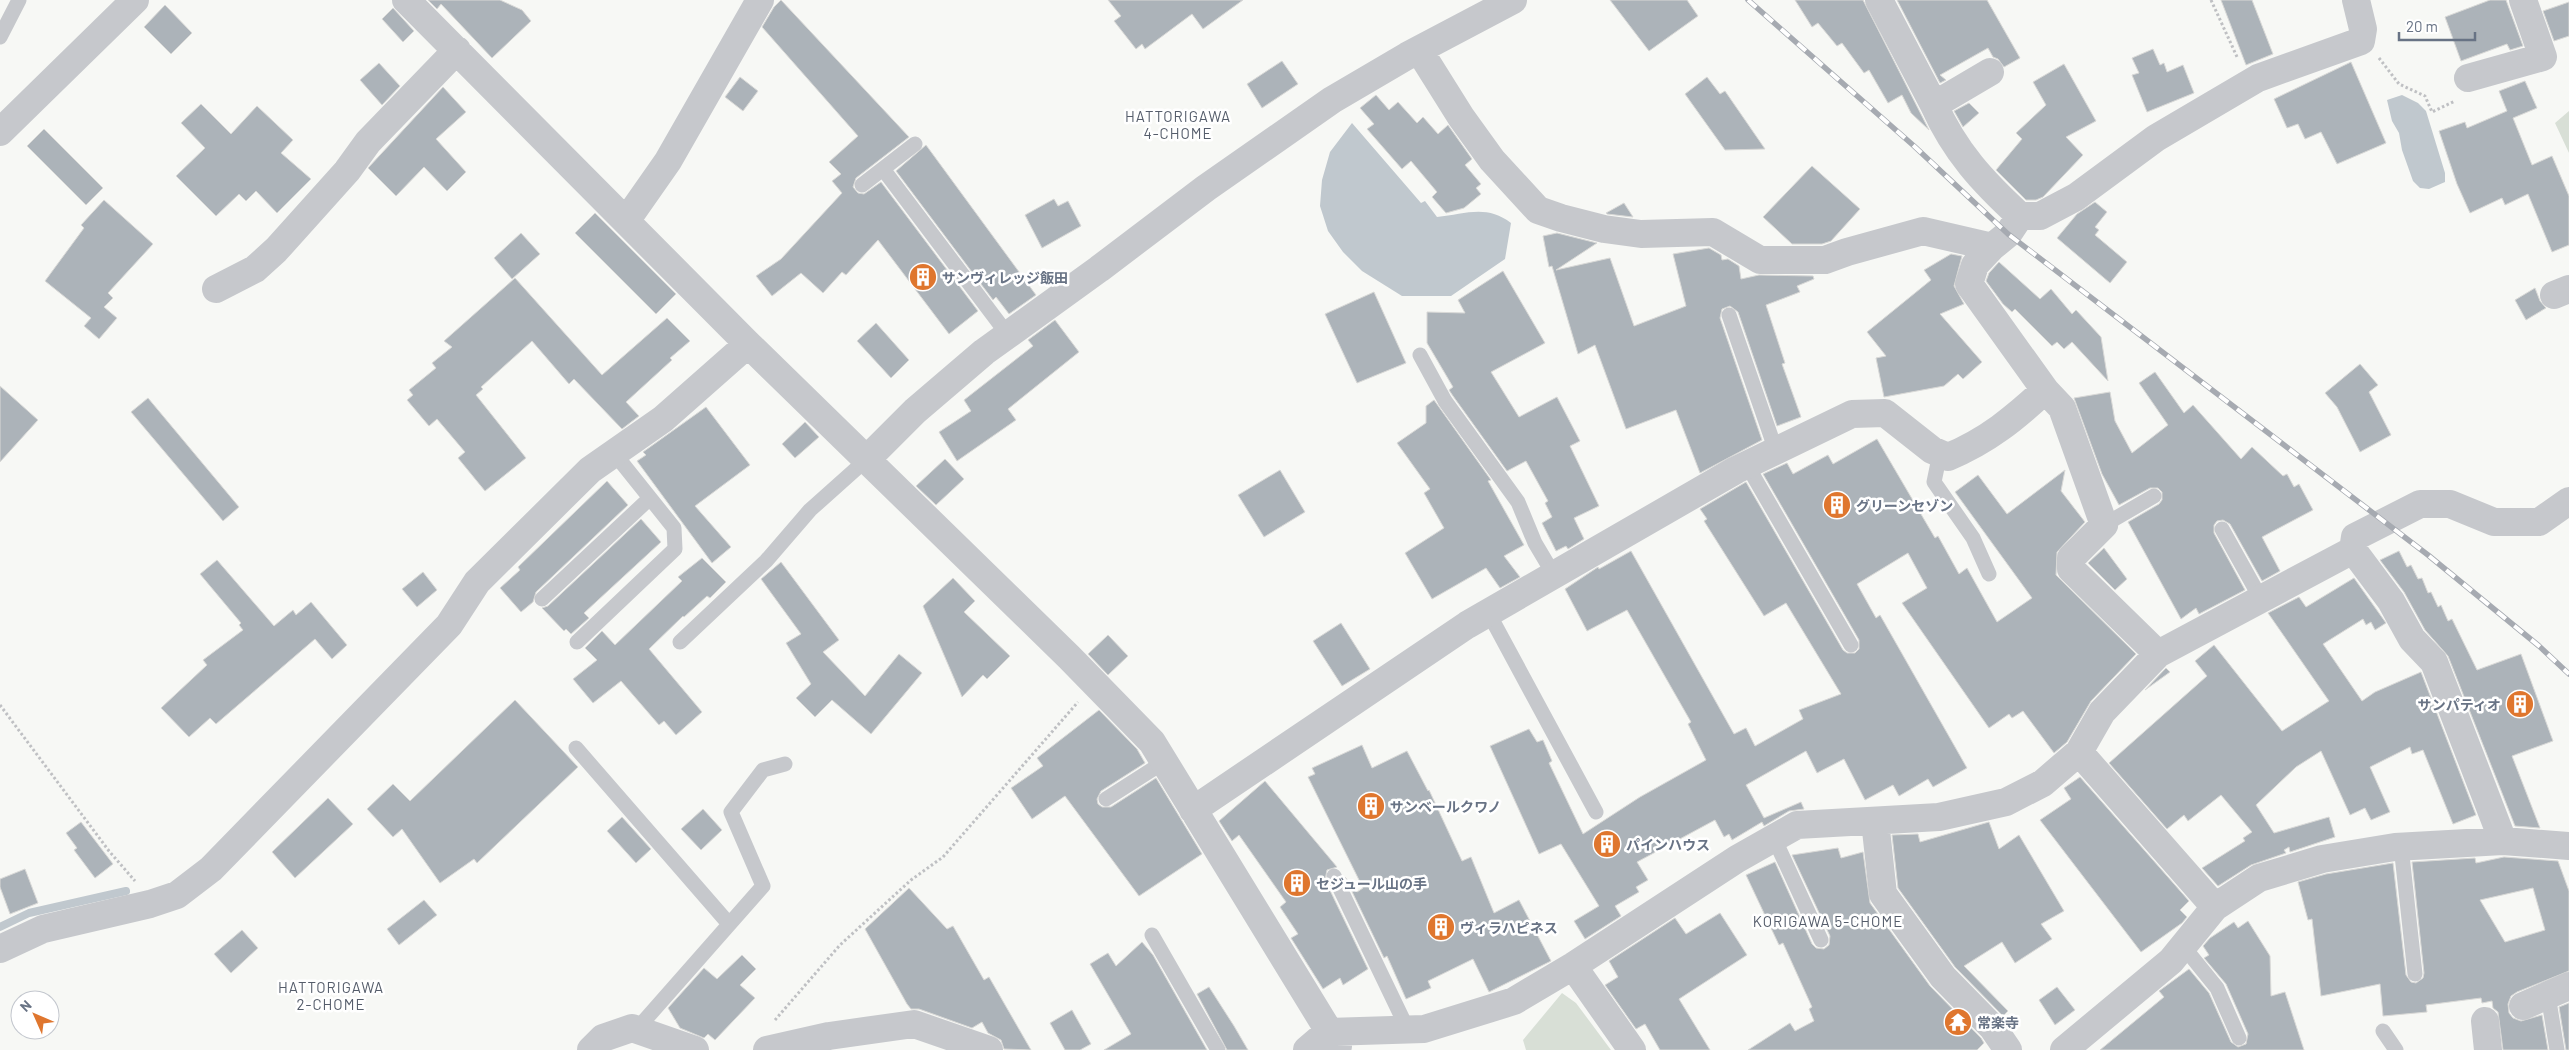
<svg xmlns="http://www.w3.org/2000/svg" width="2569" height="1050" viewBox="0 0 2569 1050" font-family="Barlow,'Noto Sans JP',sans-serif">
	<rect width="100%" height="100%" fill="#f7f8f5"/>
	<!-- green -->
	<path fill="#d8dfd6" d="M2569 111V153L2555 123Z
		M1562 993 1576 1003 1611 1050H1526L1523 1040Z"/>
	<!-- water -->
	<path fill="#c0c8ce" d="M2402 95 2418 103 2426 111 2445 173V182L2429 189 2420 188 2413 181 2402 150 2399 133 2392 121 2387 100Z
		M1352 123 1421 203 1425 201 1437 217C1465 214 1487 204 1511 223L1505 259 1451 296H1402L1362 271 1343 252 1328 231 1320 206 1322 180 1330 152Z"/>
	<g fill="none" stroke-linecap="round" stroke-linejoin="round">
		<!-- stream -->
		<path stroke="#c0c8ce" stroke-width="8" d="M0 927 29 913 126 891"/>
	</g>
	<!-- building -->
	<path fill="#acb3b9" stroke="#d9d9d7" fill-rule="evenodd" d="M428 0H500L522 10 531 21 492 58 441 4 437 9Z
		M781 0 909 137 856 178 853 187 858 193 864 194 881 182 978 311 949 334 878 240 846 275 842 272 823 293 801 273 772 296 756 276 781 259 842 193 832 181 841 174 829 162 858 136 762 27 774 7Z
		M1108 0H1243L1203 29 1192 14 1145 49 1142 44 1136 49 1114 21 1121 16Z
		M1610 0H1687L1698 16 1649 51Z
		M1795 0H1863L1929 130 1911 113 1902 95 1888 103 1869 70 1864 73 1842 43 1837 46 1818 23 1812 27Z
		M1897 0H1987L2020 58 2004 67 1998 59 1993 57 1988 48 1940 75 1946 80 1940 83Z
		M2221 0H2252L2273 54 2246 65Z
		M2490 0H2506L2523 46 2510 50 2507 44 2461 61 2445 17Z
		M2569 2V36L2554 41 2543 11Z
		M165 5 192 33 171 54 144 27Z
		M393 8 414 31 403 42 382 19Z
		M2153 49 2160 65 2164 63 2167 72 2183 65 2194 93 2147 112 2132 75 2139 73 2132 58Z
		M1282 61 1298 84 1262 108 1247 84Z
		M2351 62 2386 143 2337 164 2321 132 2305 139 2298 124 2287 128 2274 99Z
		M379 63 400 86 382 105 360 80Z
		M2064 64 2096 121 2066 137 2083 155 2043 197 2036 200H2026L1996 170 2022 139 2016 133 2046 105 2033 82Z
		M740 77 758 91 743 111 725 97Z
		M1707 77 1720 94 1725 91 1765 149 1725 150 1685 94Z
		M2525 81 2537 108 2513 118 2532 165 2552 156 2569 196V245L2552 252 2528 194 2505 205 2502 198 2470 213 2457 184 2439 131 2465 122 2467 128 2507 111 2499 91Z
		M443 87 466 112 436 139 466 172 447 191 424 167 396 196 368 168Z
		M1376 95 1389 110 1398 102 1417 123 1423 117 1438 134 1448 125 1472 159 1465 165 1481 184 1476 188 1481 194 1464 208 1446 213 1432 197 1437 192 1411 161 1402 169 1367 129 1374 124 1360 108Z
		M1969 103 1979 113 1963 127 1954 111Z
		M201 104 231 134 257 106 293 140 281 153 311 179 277 213 256 191 246 201 239 194 216 216 176 176 205 148 181 123Z
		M44 129 103 188 86 205 27 146Z
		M926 145 1036 295 1009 314 996 297 993 300 896 171Z
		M1812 166 1860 209 1831 241 1822 244H1792L1763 217Z
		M1054 199 1058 206 1068 201 1081 226 1042 248 1025 215Z
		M104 200 153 244 108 293 113 298 104 307 117 318 99 339 84 326 91 318 45 281 84 228 81 225Z
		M2095 202 2107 212 2095 227 2099 230 2095 235 2127 262 2110 283 2057 238 2077 214Z
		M1624 203 1633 217 1607 214 1606 213Z
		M595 213 676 294 656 314 575 233Z
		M521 233 540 254 512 279 494 258Z
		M1557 233 1597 243 1556 270 1610 258 1634 326 1686 306 1673 254 1709 248 1721 255 1722 260 1728 259 1739 266 1741 279 1759 275 1813 276 1814 279 1797 286 1800 292 1766 305 1785 363 1782 364 1801 417 1777 426 1738 312 1730 306 1722 309 1720 318 1762 440 1700 473 1676 410 1626 429 1595 345 1578 354 1552 266 1549 267 1543 236Z
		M1951 254 1962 256 1954 286 1964 304 1940 314 1982 362 1963 379 1958 374 1944 386 1884 397 1876 358 1886 356 1867 332 1931 280 1924 270Z
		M1999 262 2040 299 2051 289 2072 314 2076 310 2101 337 2108 381 2072 342 2064 349 2057 342 2052 346 2015 309 2012 312 2003 304 1986 281 1989 273Z
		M1503 271 1545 343 1491 372 1519 417 1557 397 1580 441 1570 446 1599 506 1574 518 1584 539 1568 549 1566 546 1556 551 1542 523 1552 517 1545 503 1548 501 1526 461 1507 471 1453 396 1449 390 1453 387 1427 343V312L1465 313 1458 300Z
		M515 278 602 375 667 318 690 341 670 358 672 360 626 402 639 416 622 429 574 379 569 384 532 341 481 387 483 389 476 395 526 458 485 491 458 458 465 452 437 419 429 426 407 400 413 395 409 390 436 368 432 363 452 347 444 341Z
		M2535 288 2540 301 2546 308 2526 320 2515 300Z
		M1374 292 1406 363 1357 383 1325 314Z
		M1055 320 1079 352 1008 409 1016 420 957 461 939 432 971 411 964 400 1033 346 1028 340Z
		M876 323 909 360 891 378 857 341Z
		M2360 364 2378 385 2369 392 2391 435 2360 452 2337 407 2325 393Z
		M2155 372 2184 413 2193 405 2241 459 2252 447 2283 476 2287 474 2294 487 2299 484 2313 510 2262 537 2280 571 2262 581 2230 524 2223 520 2217 521 2214 525V533L2245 590 2199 614 2196 608 2181 619 2128 522 2159 504 2162 500V492L2158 488H2150L2119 505 2102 474 2074 398 2110 392 2115 421 2132 453 2168 425 2139 383Z
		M0 386 38 420 0 462Z
		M148 398 239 507 223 521 131 412Z
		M1434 400 1491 480 1488 481 1524 545 1504 556 1520 577 1500 588 1486 568 1432 599 1405 553 1444 528 1424 493 1430 489 1397 443 1426 423V406Z
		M706 407 750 465 695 506 731 547 712 563 637 461 646 455 643 452Z
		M805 422 819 437 795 458 782 444Z
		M1877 439 1935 538 1938 536 1959 574 1967 568 1997 622 2032 598 1955 492 1978 475 2007 514 2065 470 2061 491 2085 522 2057 552 2056 575 2136 654 2091 701 2067 742 2054 753 2023 711 2012 718 2009 714 1989 728 1902 603 1927 588 1908 553 1857 584 1876 618 1880 615 1967 768 1933 787 1928 779 1899 796 1893 785 1865 800 1844 759 1817 773 1806 751 1746 785 1764 818 1801 802 1804 809 1789 811 1764 826 1762 822 1732 840 1729 834 1724 837 1715 820 1637 862 1648 880 1636 887 1639 892 1615 906 1621 916 1585 939 1574 921 1599 906 1561 844 1539 854 1490 746 1529 729 1537 742 1543 740 1552 761 1549 763 1583 834 1640 797 1706 760 1688 724 1691 722 1627 610 1587 631 1565 589 1598 567 1599 569 1631 551 1734 734 1746 728 1755 746 1803 719 1799 710 1841 694 1786 603 1764 616 1704 521 1707 519 1700 509 1746 482 1843 650 1847 653H1855L1859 649V640L1763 474 1787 463 1793 474 1828 455 1833 464Z
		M945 459 964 479 936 505 916 486Z
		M1280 470 1305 512 1264 537 1238 495Z
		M607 481 628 505 536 592 533 602 521 612 500 588 520 570 518 567Z
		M641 519 661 542 584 613 589 618 571 634 566 629 564 631 542 608 548 606Z
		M2104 548 2127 579 2115 590 2088 563Z
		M2399 551 2407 567 2411 565 2418 579 2422 578 2428 593 2431 592 2438 607 2441 605 2448 621 2452 619 2477 670 2521 654 2553 741 2512 756 2540 828 2515 826 2448 656 2425 630 2404 592 2380 560Z
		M702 558 726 582 710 598 707 596 684 617 683 616 649 649 702 712 676 735 664 721 659 725 621 681 593 703 573 679 597 660 585 648 602 631 615 645 682 581 678 577Z
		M217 560 274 626 293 610 296 615 311 602 347 645 332 659 315 639 216 724 210 718 189 737 161 708 207 665 203 660 243 630 239 625 241 623 200 574Z
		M781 562 839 640 823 652 865 696 899 654 922 673 871 734 832 700 815 717 796 698 811 684 786 643 801 634 761 579Z
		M423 572 437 590 417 607 402 589Z
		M953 578 975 601 964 612 1010 656 987 679 983 675 962 697 923 606Z
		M2354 578 2386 623 2375 630 2371 622 2366 625 2363 619 2323 644 2362 701 2375 692 2421 672 2476 815 2453 824 2423 750 2412 754 2410 747 2370 767 2390 812 2371 820 2365 808 2350 815 2321 751 2296 767 2256 805 2274 833 2329 817 2335 837 2290 852 2289 847 2284 850 2286 853 2251 865 2218 886 2202 868 2245 841 2243 838 2252 832 2221 795 2188 821 2184 815 2167 829 2109 763 2207 676 2195 661 2214 645 2282 731 2329 701 2268 613 2299 597 2306 607Z
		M1341 623 1370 669 1342 686 1313 641Z
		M1108 635 1128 656 1108 675 1088 654Z
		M2166 668 2170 672 2145 690Z
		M515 700 578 767 477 863 474 859 440 883 402 829 393 837 367 809 393 784 410 801Z
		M1099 710 1137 749 1145 763 1101 791 1097 799 1098 804 1102 807H1111L1156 778 1202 854 1139 896 1065 796 1032 819 1011 788 1043 766 1037 758Z
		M1362 745 1372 768 1407 751 1428 791 1429 790 1462 861 1471 857 1494 913 1519 900 1551 961 1489 992 1473 959 1428 981 1431 988 1406 999 1387 956 1384 958 1345 877 1357 892 1363 888 1308 777 1315 774 1312 768Z
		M2080 777 2189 901 2180 910 2187 917 2182 923 2141 952 2040 820 2071 799 2064 788Z
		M1265 781 1337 867 1327 870 1325 880 1368 969 1343 985 1340 978 1323 989 1291 938 1298 934 1280 907 1286 902 1239 835 1232 841 1219 821Z
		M328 798 353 824 295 878 272 852Z
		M703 809 722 830 701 850 681 829Z
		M622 817 651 849 636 863 607 831Z
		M81 822 113 864 95 878 74 850 77 848 66 833Z
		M1989 822 1999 849 2019 835 2064 911 2041 924 2052 939 2015 963 2002 942 1964 966 2008 1011 2003 1016 1955 967 1898 888 1892 835 1918 834 1920 842Z
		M1838 848 1841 858 1863 852 1870 903 1930 986 1981 1038 1984 1043 1977 1050H1748L1790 1023 1795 1031 1814 1021 1809 1009 1812 1007 1783 943 1779 945 1746 875 1775 862 1812 944 1816 948 1824 949 1829 945 1830 936 1792 855Z
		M2504 857 2558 861 2569 891V971L2517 992 2511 996 2508 1004 2509 1013 2513 1018 2521 1021 2542 1015 2548 1050H2503L2498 1012 2493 1008 2492 1001 2482 1003 2481 998 2426 1005 2427 1012 2383 1016 2380 984 2321 996 2312 919 2308 920 2298 882 2326 874 2393 863 2406 975 2411 982 2416 983 2423 978 2424 973 2412 862 2475 858 2476 863ZM2533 888 2545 930 2505 942 2480 900Z
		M25 869 38 903 10 914 0 887V879Z
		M909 888 947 929 953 926 984 980 989 977 1031 1050 1004 1049 1001 1040 988 1033 982 1022 972 1028 919 1009H911L907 1004 865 929Z
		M424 900 437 915 399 945 387 929Z
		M1720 913 1747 955 1679 999 1710 1050H1660L1645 1024 1636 1029 1605 985 1618 977 1609 961 1675 918 1686 934Z
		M2248 921 2270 956 2271 996 2285 992 2304 1050H2100L2164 997 2159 991 2189 969 2209 993 2231 1042 2238 1047 2246 1044 2248 1034 2226 984 2204 958 2209 955 2203 946 2210 938 2234 922 2238 928Z
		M242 930 258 948 231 973 214 954Z
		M1142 942 1153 955 1207 1050H1104L1131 1034 1090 964 1108 953 1116 966Z
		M742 955 756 969 740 985 755 998 715 1040 708 1034 704 1038 680 1028 668 1008 704 968 717 979Z
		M1209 987 1234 1026 1248 1050H1227L1197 994Z
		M2057 987 2075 1010 2055 1025 2039 1000Z
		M2569 1003V1050H2566L2559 1007Z
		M1072 1010 1091 1044 1080 1050H1065L1050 1023Z"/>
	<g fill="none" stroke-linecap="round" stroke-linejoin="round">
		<!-- path -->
		<path stroke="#bfc0c3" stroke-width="3" stroke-dasharray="2.5 2.5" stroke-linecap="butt" d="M2211 0 2238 59
			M2379 58 2399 84 2425 96 2432 112 2455 101
			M0 705 109 851 135 881
			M775 1020 840 945 911 880 943 857 1078 702"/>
		<!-- service -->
		<path stroke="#c6c8cc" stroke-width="15" d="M0 37 19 0
			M883 169 1008 335
			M862 185 915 144
			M1729 315 1776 451
			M1420 355 1445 401 1518 502 1535 543 1554 575
			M1940 453 1934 482 1973 538 1989 574
			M1747 465 1851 645
			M2104 525 2154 496
			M2222 529 2261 599
			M542 599 650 498
			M1488 612 1596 812
			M577 642 675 549 674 528 614 453
			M680 642 766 561 810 510 866 460
			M576 748 729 924
			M1106 799 1164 762
			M1774 838 1821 940
			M2401 846 2415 974
			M1334 876 1408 1030
			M1152 935 1218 1050
			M2183 946 2217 988 2239 1038
			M2548 995 2557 1050
			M637 1029 763 886 731 812 763 770 785 764
			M2383 1031 2396 1050"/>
		<!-- minor -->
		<path stroke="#c6c8cc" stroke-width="28" d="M406 0 748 344 1069 657 1152 742 1338 1046
			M1879 0 1934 105 1990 72
			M1419 50 1461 117 1492 160 1538 210 1561 218 1604 229 1641 234 1713 232 1760 260H1825L1847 252 1923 231 1992 247 2008 234 2020 216C1983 182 1955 152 1934 105
			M2468 78 2543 57 2523 0
			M0 132 135 0
			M2020 216H2040L2076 197 2156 138 2258 78 2361 41 2363 29 2356 0
			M626 221 668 161 760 0
			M216 289 255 269 276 250 347 171 368 142 457 50
			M2554 295 2569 289
			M2045 390 2062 408 2104 525 2071 558V569L2158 654
			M866 460 915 411 984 352 1099 269 1206 188 1332 100 1407 56 1513 0
			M2353 550 2391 601 2412 639 2434 662 2503 841
			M2079 752 2215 907
			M1193 810 1467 625 1736 470 1852 414 1885 413 1932 450 1948 457C1987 441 2015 418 2045 390L1969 284 1975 265 1992 247
			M1875 821 1883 894 1943 977 1993 1028 2008 1050
			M0 949 43 929 150 904 177 895 211 869 449 625 477 582 590 470 663 419 748 344
			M1573 966 1632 1050
			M2523 1006 2569 986
			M2485 1021 2488 1050
			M591 1050 603 1038 632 1028 695 1050
			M767 1050 829 1036 914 1024 989 1050
			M1307 1050 1328 1032 1424 1029 1514 1001 1573 966 1737 859 1797 825 1939 817 2006 802 2043 783 2079 752 2102 712 2158 654 2353 550 2355 537 2420 504H2450L2494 522H2539L2569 501
			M2064 1050 2171 961 2215 907 2259 878 2322 859 2395 847 2503 841 2569 846"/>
		<defs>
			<path id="rail" d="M1748 0 1914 146 2008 234 2428 555 2539 646 2569 674"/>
		</defs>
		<!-- rail casing -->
		<use href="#rail" stroke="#a6aab1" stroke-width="5.5"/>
		<!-- rail -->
		<use href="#rail" stroke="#fff" stroke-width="4" stroke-dasharray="11" stroke-linecap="butt"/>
	</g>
	<!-- icons -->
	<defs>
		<symbol id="building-disc" viewBox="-11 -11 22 22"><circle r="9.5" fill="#df762e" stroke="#fff"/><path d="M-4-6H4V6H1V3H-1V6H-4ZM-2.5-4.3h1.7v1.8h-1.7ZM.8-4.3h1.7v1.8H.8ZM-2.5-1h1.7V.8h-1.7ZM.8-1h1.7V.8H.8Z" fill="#fff"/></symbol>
		<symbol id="temple-disc" viewBox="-11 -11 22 22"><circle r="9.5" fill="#df762e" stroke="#fff"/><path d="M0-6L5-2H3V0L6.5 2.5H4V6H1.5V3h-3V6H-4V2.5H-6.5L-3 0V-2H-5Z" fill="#fff"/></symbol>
	</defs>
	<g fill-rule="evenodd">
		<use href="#building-disc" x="907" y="261" width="32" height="32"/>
		<use href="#building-disc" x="1821" y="489" width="32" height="32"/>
		<use href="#building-disc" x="2504" y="688" width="32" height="32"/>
		<use href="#building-disc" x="1355" y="790" width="32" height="32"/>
		<use href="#building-disc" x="1591" y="828" width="32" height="32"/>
		<use href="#building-disc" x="1281" y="867" width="32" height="32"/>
		<use href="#building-disc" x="1425" y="911" width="32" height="32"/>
		<use href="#temple-disc" x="1942" y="1006" width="32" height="32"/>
	</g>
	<g text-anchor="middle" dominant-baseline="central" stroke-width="5" stroke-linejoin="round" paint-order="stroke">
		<!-- poi labels -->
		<g font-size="14" font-weight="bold" fill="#687385" stroke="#fff" text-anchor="start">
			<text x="942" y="277">サンヴィレッジ飯田</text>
			<text x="1856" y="505">グリーンセゾン</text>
			<text x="2501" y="704" text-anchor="end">サンパティオ</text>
			<text x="1390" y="806">サンベールクワノ</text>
			<text x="1626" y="844">パインハウス</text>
			<text x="1316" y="883">セジュール山の手</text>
			<text x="1460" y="927">ヴィラハピネス</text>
			<text x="1977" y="1022">常楽寺</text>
		</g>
		<!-- neighbourhood labels -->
		<g font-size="15" letter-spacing="1" fill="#555d6b" stroke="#fff">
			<text x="1178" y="116">HATTORIGAWA<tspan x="1178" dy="17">4-CHOME</tspan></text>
			<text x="1828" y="921">KORIGAWA 5-CHOME</text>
			<text x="331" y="987">HATTORIGAWA<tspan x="331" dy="17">2-CHOME</tspan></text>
		</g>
	</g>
	<!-- north arrow -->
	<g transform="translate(35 1015) rotate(315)"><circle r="24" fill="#ffffff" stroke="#c3c7ce"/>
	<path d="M0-4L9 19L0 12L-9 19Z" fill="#df762e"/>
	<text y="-8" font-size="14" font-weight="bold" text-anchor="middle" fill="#687385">N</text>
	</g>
	<!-- scale -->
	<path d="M2399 32v8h76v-8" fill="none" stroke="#687385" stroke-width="2.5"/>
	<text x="2406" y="32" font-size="15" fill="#687385" stroke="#ffffff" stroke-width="4" paint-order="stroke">20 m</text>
</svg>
